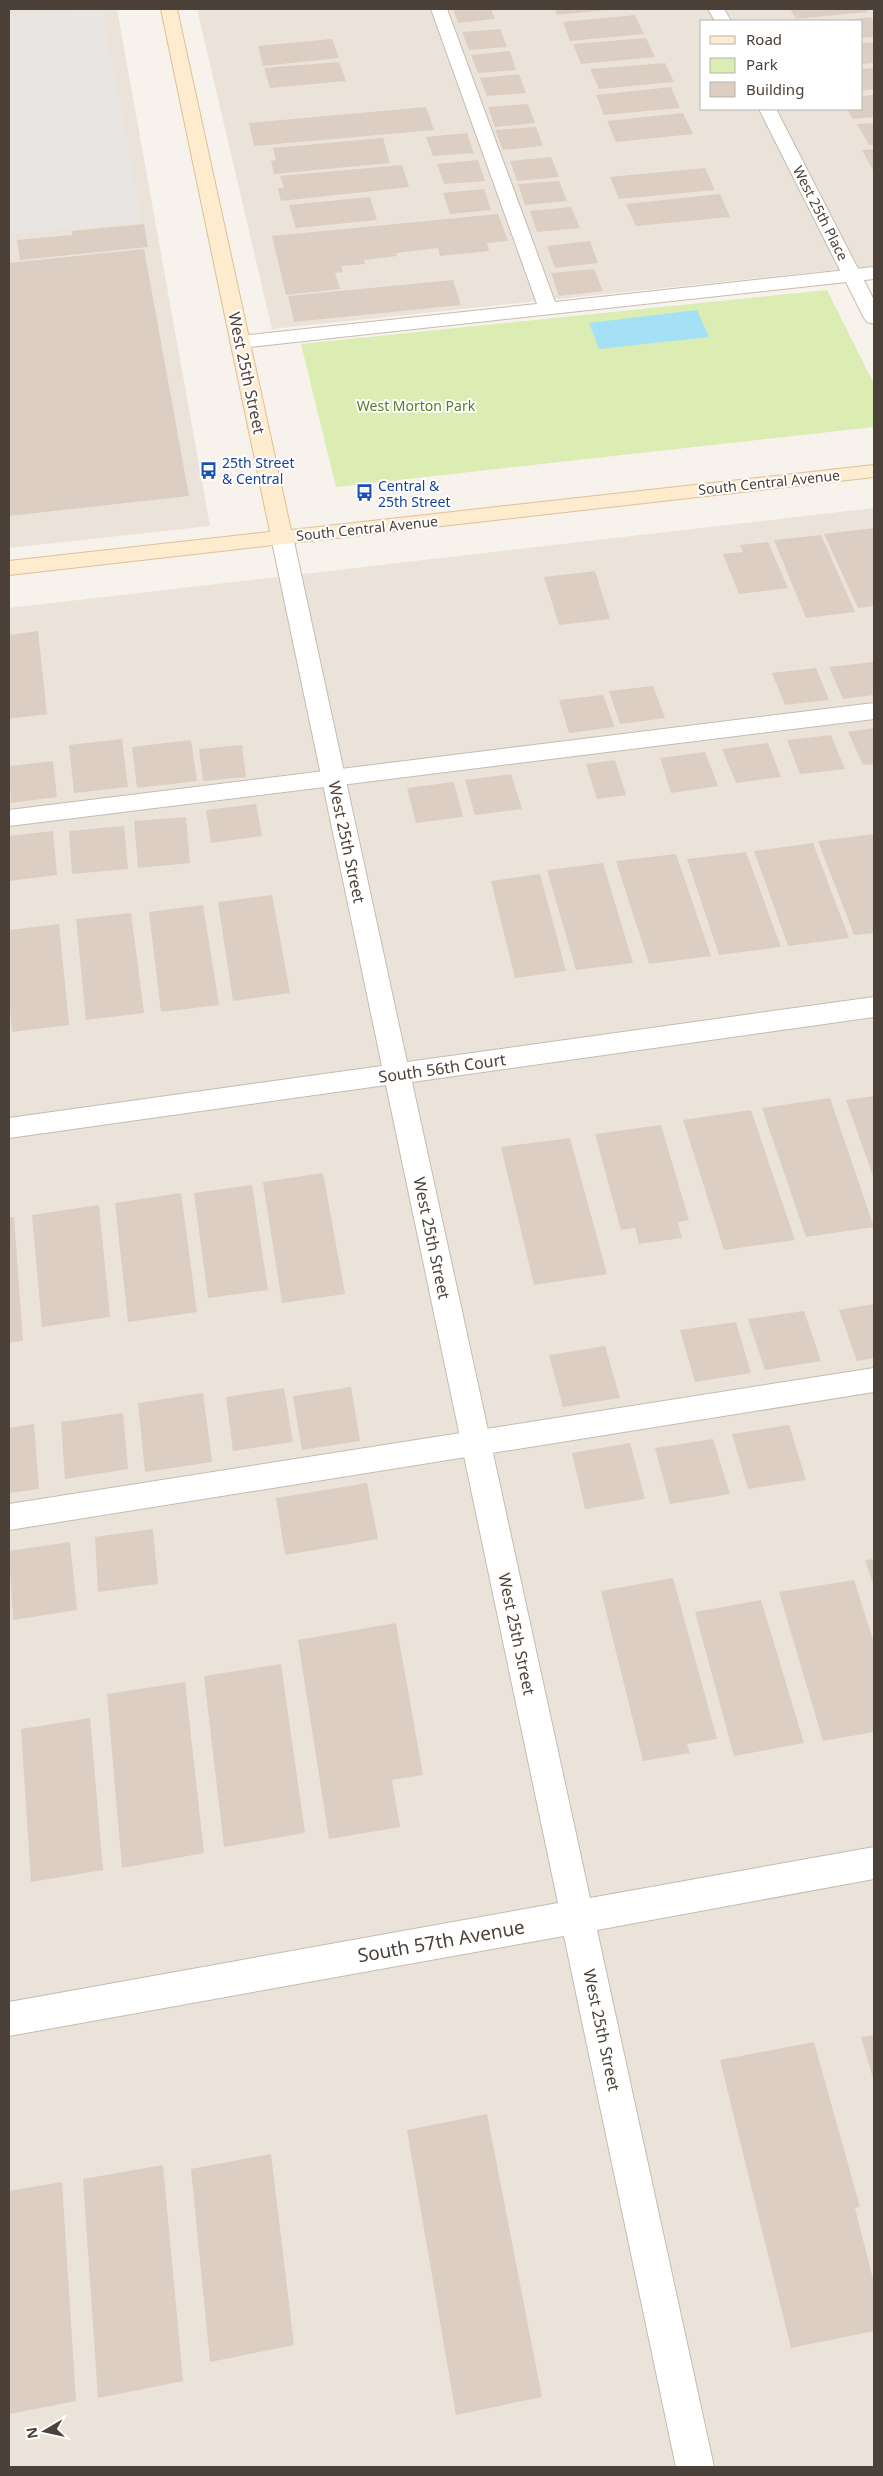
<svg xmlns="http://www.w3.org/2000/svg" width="883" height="2476" viewBox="0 0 883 2476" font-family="'Noto Sans',sans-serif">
	<rect width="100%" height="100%" fill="#f7f2eb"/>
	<!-- residential -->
	<path fill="#ebe3d9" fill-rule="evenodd" d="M9 9H117L210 526 9 548Z
		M197 9H874V266L272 329ZM702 21H862V109H702Z
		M874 508V2467H9V608Z"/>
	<!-- green -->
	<path fill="#dbedb2" d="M827 290 874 384V427L336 487 301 344Z"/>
	<!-- parking -->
	<path fill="#e8e5e3" d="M102 9 142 222 9 235V16Z"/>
	<!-- water -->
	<path fill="#a4e1f6" d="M697 310 709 337 599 349 589 323Z"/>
	<!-- building -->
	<path fill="#dccec3" d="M453 9H491L495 19 458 23Z
		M555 9H607V10L557 15Z
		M790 9H866L868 12 796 19Z
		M635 15 644 34 570 41 563 22Z
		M871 17 874 23V37L862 38V21H841Z
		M500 29 507 47 469 50 462 32Z
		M646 38 655 57 581 64 573 44Z
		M332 39 339 58 263 66 258 46Z
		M874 42V63L862 64V43Z
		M510 51 516 70 478 73 471 55Z
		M339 62 346 81 270 88 264 68Z
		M665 63 674 82 599 89 590 69Z
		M874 68V89L862 91V69Z
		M519 74 526 93 487 96 480 78Z
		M671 87 680 108 604 115 596 95Z
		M874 95V117L853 119 847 109H862V96Z
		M528 104 535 123 495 127 488 107Z
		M426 107 434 130 254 146 249 123Z
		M683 113 693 134 616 142 607 121Z
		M874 123V145H869L857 124Z
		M536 127 543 146 503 150 495 130Z
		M467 133 474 153 433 156 426 137Z
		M383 138 390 163 274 174 271 161 276 160 273 148Z
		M874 149V172L862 150Z
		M551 157 559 177 517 181 510 161Z
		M478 160 485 181 444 184 437 164Z
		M402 165 409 187 281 201 278 188H284L280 176Z
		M705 168 715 190 619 199 610 177Z
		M559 181 567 201 525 205 518 184Z
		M484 189 491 210 450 214 443 193Z
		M720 194 730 217 636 226 626 204Z
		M370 197 377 220 296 228 289 205Z
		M571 207 580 228 537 232 530 211Z
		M498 214 508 241 487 243 489 251 440 256 438 248 396 253 397 256 364 260 365 264 341 266 343 272 335 273 340 289 286 295 272 236Z
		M144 224 148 247 20 260 17 240 72 235V231Z
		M590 241 598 263 555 268 547 246Z
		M144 249 189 496 9 516V263Z
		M594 269 603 291 559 296 551 273Z
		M453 280 461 305 294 322 288 296Z
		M874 528V606L858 608 824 534Z
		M821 535 855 612 806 618 774 540Z
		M768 542 788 588 739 594 723 554 743 552 740 545Z
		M595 571 610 619 559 625 544 577Z
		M38 631 47 714 9 719V635Z
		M873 662 874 695 843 699 829 667Z
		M816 668 829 700 785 705 772 673Z
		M653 686 665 718 620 724 609 691Z
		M603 695 615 727 569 733 559 700Z
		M874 728V764L863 765 848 732Z
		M831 735 845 769 800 774 787 740Z
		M122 739 128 787 74 793 69 745Z
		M191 740 197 781 137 788 132 747Z
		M768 743 781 777 736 783 722 749Z
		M242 745 246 777 203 781 199 749Z
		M705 752 718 786 671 793 660 758Z
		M615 760 626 795 597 799 586 764Z
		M53 761 57 797 11 803 9 766Z
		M511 774 522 809 475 815 465 780Z
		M454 782 463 817 416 823 407 788Z
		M256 804 262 836 211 843 206 810Z
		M186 817 190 863 138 868 134 821Z
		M124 826 128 869 72 874 69 831Z
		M53 831 57 875 9 881V836Z
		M874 834V933L854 935 818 841Z
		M813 843 849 938 788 946 754 851Z
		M746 852 781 947 719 955 687 859Z
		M676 854 711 956 649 964 616 861Z
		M603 863 633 963 576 970 547 870Z
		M540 874 566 971 515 978 491 881Z
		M272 895 290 993 233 1001 218 902Z
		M203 905 219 1005 161 1012 149 912Z
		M131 913 144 1013 86 1020 76 919Z
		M59 924 69 1025 12 1032 9 993V930Z
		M874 1096V1179L846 1100Z
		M830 1098 874 1227 806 1237 762 1108Z
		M751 1110 795 1240 724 1250 683 1120Z
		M661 1125 689 1220 678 1222 682 1238 639 1244 635 1228 621 1230 595 1134Z
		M570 1138 607 1274 534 1285 501 1147Z
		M323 1173 345 1294 282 1303 263 1182Z
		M252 1185 268 1290 208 1298 194 1193Z
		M181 1193 197 1312 128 1322 115 1203Z
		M99 1205 110 1317 42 1327 32 1215Z
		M9 1217H14L23 1341 9 1343Z
		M874 1304V1358L857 1361 839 1310Z
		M804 1311 821 1361 765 1370 748 1319Z
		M736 1322 751 1373 695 1382 680 1330Z
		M605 1346 620 1398 563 1407 549 1355Z
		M351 1387 360 1441 302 1450 293 1396Z
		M284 1388 293 1442 233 1451 226 1397Z
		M203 1393 212 1462 145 1472 138 1403Z
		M123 1413 128 1469 65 1479 61 1422Z
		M34 1424 39 1489 9 1493V1428Z
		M789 1425 806 1480 748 1489 732 1434Z
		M713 1439 730 1494 670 1504 655 1448Z
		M630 1443 645 1499 585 1509 572 1453Z
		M367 1483 378 1539 285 1555 276 1498Z
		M153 1529 158 1584 98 1592 95 1537Z
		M70 1542 77 1610 13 1620 9 1551Z
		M874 1559V1587L865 1560Z
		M673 1578 717 1739 687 1744 690 1753 643 1761 601 1591Z
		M854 1580 874 1643V1732L823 1741 779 1592Z
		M761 1600 804 1743 734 1756 695 1612Z
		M396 1623 423 1775 392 1780 400 1827 329 1839 298 1640Z
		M281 1664 305 1833 224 1847 204 1676Z
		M185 1682 204 1853 122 1868 107 1694Z
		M90 1718 103 1870 31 1882 21 1729Z
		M874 2035V2082L861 2037Z
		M814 2042 860 2207 855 2208 874 2283V2331L791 2348 720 2060Z
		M487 2114 542 2397 456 2415 407 2130Z
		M271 2154 294 2345 210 2362 191 2169Z
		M163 2165 183 2381 98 2398 83 2179Z
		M62 2182 76 2401 9 2414V2191Z"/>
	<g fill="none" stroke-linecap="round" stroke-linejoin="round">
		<defs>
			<path id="lane" d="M431 9H447L555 302 874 267V279L240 348 233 346 230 342 233 338 240 336 537 304Z
				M874 703V719L9 826V810Z
				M874 1368V1392L9 1530V1504Z"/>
			<path id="street" d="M708 9H724L731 21H715Z
				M759 109H776L874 300V324L867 322 864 318Z
				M282 530 289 532 293 537 407 1062 874 997V1017L412 1082 590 1898 874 1847V1879L597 1930 714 2467H676L564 1936 9 2036V2002L558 1903 386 1085 9 1138V1118L382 1066 271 537 275 532Z"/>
			<path id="secondary" d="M161 9H177L291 530 874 465V477L9 575V561L270 532Z"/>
		</defs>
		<!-- lane casing -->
		<use href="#lane" stroke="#c6bbb0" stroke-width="2"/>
		<!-- street casing -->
		<use href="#street" stroke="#c6bbb0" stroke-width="2"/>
		<!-- secondary casing -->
		<use href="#secondary" stroke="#ddc19a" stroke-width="2"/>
		<!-- lane -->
		<use href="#lane" fill="#fff" fill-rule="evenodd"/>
		<!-- street -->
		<use href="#street" fill="#fff" fill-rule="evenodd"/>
		<!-- secondary -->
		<use href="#secondary" fill="#ffebcd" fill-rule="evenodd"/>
	</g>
	<!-- icons -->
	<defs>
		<symbol id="bus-bare" viewBox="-9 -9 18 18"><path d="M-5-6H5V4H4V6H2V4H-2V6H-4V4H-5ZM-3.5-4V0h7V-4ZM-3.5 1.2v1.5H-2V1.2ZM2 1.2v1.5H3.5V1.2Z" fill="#1a4fb4" stroke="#fff" stroke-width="2.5" paint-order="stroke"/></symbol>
	</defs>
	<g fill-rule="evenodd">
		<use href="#bus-bare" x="196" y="458" width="25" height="25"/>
		<use href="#bus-bare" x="352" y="480" width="25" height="25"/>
	</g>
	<g text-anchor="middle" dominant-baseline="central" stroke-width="4" stroke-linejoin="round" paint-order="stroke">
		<!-- far-street labels -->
		<g font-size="14" fill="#4c4138" stroke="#fff">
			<text transform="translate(821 213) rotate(63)">West 25th Place</text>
			<text transform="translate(769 482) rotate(-6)">South Central Avenue</text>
			<text transform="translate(367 528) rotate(-6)">South Central Avenue</text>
		</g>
		<!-- far-park labels -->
		<g font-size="14" fill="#547e24" stroke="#fff">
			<text x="416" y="405">West Morton Park</text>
		</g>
		<!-- far-transit labels -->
		<g font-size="14" fill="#164399" stroke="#fff" text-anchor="start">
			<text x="222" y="462">25th Street<tspan x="222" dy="16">&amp; Central</tspan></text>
			<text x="378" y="485">Central &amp;<tspan x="378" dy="16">25th Street</tspan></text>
		</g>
		<!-- street labels -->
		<g font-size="16" fill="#4c4138" stroke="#fff">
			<text transform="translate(247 373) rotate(78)">West 25th Street</text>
			<text transform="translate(347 842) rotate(78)">West 25th Street</text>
			<text transform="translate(442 1068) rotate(-8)">South 56th Court</text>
			<text transform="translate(432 1238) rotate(78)">West 25th Street</text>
			<text transform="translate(517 1634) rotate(78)">West 25th Street</text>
			<text transform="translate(602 2030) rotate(78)">West 25th Street</text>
		</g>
		<!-- near-street labels -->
		<g font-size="19" fill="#4c4138" stroke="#fff">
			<text transform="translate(441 1941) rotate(-10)">South 57th Avenue</text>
		</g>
	</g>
	<!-- border -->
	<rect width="883" height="2476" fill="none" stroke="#4c4138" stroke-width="20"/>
	<!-- legend -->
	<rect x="700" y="20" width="162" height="90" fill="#ffffff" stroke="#b7b3af"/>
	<rect x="710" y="36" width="25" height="8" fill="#ffebcd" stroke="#b7b3af"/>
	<text x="746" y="45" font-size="15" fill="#4c4138">Road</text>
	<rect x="710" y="58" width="25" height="15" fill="#dbedb2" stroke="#b7b3af"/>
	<text x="746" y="70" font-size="15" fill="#4c4138">Park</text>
	<rect x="710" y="82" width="25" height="15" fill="#dccec3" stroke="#b7b3af"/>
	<text x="746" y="95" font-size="15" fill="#4c4138">Building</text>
	<!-- north arrow -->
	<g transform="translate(45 2431) rotate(261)" stroke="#ffffff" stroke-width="4" paint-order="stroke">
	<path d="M0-4L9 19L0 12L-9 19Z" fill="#4c4138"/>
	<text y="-8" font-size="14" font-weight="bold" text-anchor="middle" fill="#4c4138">N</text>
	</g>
</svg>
